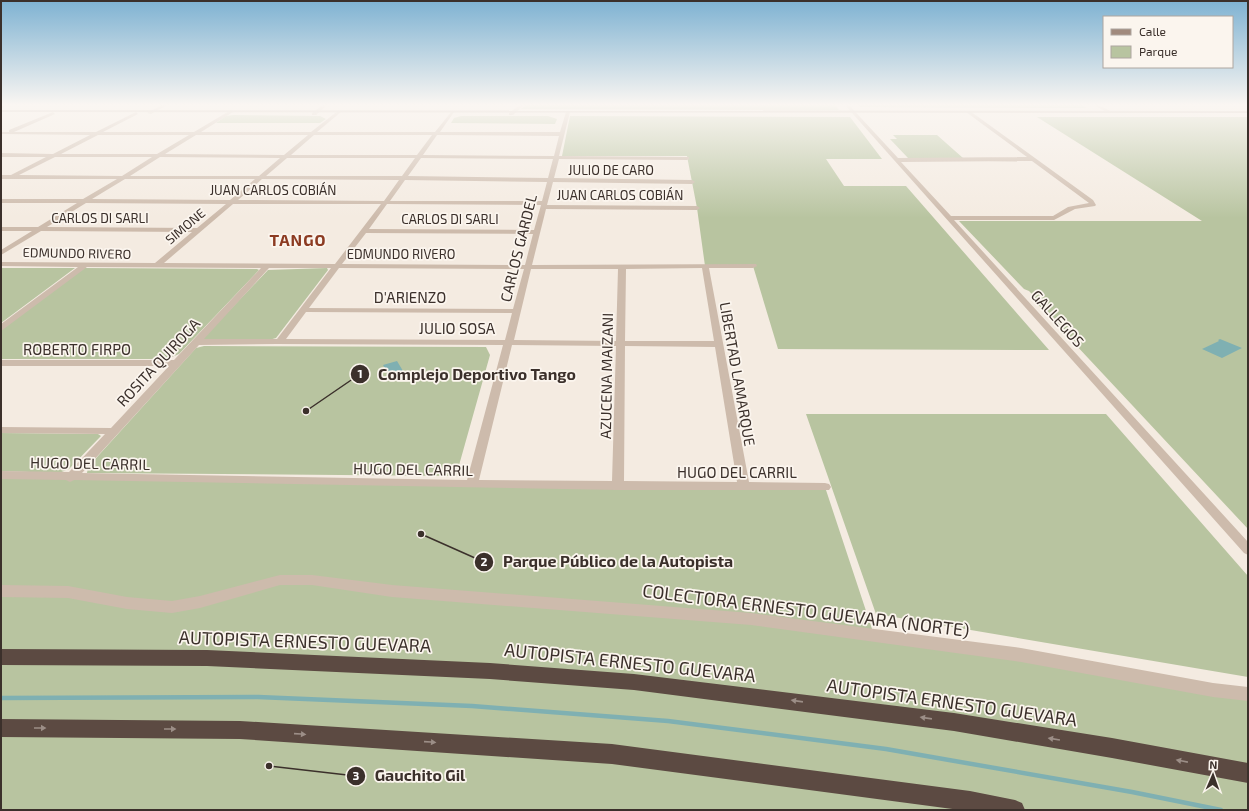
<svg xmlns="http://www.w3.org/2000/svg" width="1249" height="811" viewBox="0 0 1249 811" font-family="'Exo 2',sans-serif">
	<rect width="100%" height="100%" fill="#f4ebe1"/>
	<!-- green -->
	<path fill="#b8c4a0" d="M526 105H835L839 110 521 109Z
		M858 105H1081L1087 108 860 107Z
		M233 115 320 116 326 119 320 123H216L226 116Z
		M461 116H548L557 119 555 124 451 123 454 118Z
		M570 116 850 117 882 159H826L844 186H906L1049 350 778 349 753 266H705L697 208 687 156H562Z
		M1037 117H1248V529L1031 297H1035L1029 291 1024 289 959 221H1202Z
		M893 135H937L963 158H908L890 139H897Z
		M1 268H75L1 323Z
		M84 268 257 269 259 270 179 354 167 359H1V330Z
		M327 268 328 270 276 338 269 340 204 339V337L268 270Z
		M204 346 486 347 490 355 456 476 87 473 88 467 196 348Z
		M806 414H1106L1248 576V677L876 614Z
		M1 433 98 434 101 436 69 469 59 473 1 471Z
		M1 475 825 487 874 635 1248 694V810H1Z"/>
	<!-- water -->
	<path fill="#7fb0b2" d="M1220 339 1242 348 1222 358 1202 349 1219 341 1218 340Z
		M397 361 406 376 392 381 383 365Z"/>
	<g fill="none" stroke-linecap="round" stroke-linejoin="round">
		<!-- stream -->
		<path stroke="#7fb0b2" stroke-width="4.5" d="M1 698 258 697 472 706 668 721 886 749 1132 792 1221 810"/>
		<!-- minor -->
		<path fill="#cdbbac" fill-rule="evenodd" d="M4 105H9L1 108V106Z
			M162 105H167L151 114 147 113Z
			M323 105H327L316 115H312V113Z
			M520 105H524L513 115H509V113Z
			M845 105H849L898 158 1027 157 966 112 970 111 1093 200 1096 205 1095 206 1075 209 1054 220H954L1248 542V555L1244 553ZM1032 161 1089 203 1068 207 1053 216H951L901 162Z
			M1094 105H1099L1112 112 1108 113Z
			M231 110 233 112 201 132H311L339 110 341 112 317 132H435L452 111 454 112 440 132H560L566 112 568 111 570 112 559 156 689 157V159L687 160 559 159 554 178 692 180 695 182 692 184 553 182 547 205 697 206 700 208 697 210 546 209 532 265 756 264 757 266 753 268H709L749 482 825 483 829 484 831 487 829 490H618L74 480 70 482 66 480 1 479V471L69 472 105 434 1 433V427L111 428 169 366H1V360H174L261 268 87 267 1 331V324L78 267 1 266V262L155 263 192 232 41 231 1 255V250L32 231H1V227H38L77 203H1V199H83L117 179H1V175H11L46 157H1V153L53 154 90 135 1 134V132H9V130L53 112 55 114 14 132H96L136 112 138 114 103 132H194ZM98 135H189L157 154H61ZM196 135H308L284 155 165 154ZM314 135H432L417 155H291ZM437 135 559 136 554 156 423 155ZM55 157H152L122 176 19 175ZM160 157 280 158 259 176H130ZM287 158H415L402 176H266ZM421 158 553 159 548 178 408 176ZM125 179H255L230 200 92 199ZM262 179 398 180H399L384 201 238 200ZM405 180 547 182 542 201H390ZM86 203 226 204 197 228 47 227ZM233 204H381L335 264 164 263ZM387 204 541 205 534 230 369 229ZM366 233 533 234 525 265 342 264ZM269 268H331L277 339H204ZM339 268 524 269 513 309 309 308ZM702 268 714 341H625L626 269ZM531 269H618L616 341 514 340ZM306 312 512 313 505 340 286 339ZM276 344 503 345 467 480 82 473 199 345ZM512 345 616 346 612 481 479 480ZM625 346 715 347 737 482 624 481Z
			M280 575H312L392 585 751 613 1021 648 1213 683 1248 687V701L1213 697 1021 662 751 625 392 597 312 585H280L200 608 172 613 127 609 68 598 1 597V585L68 586 127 597 172 601 200 596Z"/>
		<!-- secondary -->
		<path fill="#a18a7d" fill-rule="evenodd" d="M1 110 1248 111V113L1 112Z"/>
		<!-- motorway -->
		<path fill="#5c4a42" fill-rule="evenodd" d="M1 649 207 650 490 663 634 674 954 713 1112 738 1248 763V783L1112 758 954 731 634 690 490 679 207 666 1 665Z
			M1 719 240 721 612 744 970 791 1015 800 1022 803 1025 810H960L612 764 240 739 1 737Z"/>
	</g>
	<!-- one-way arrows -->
	<defs><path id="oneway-solid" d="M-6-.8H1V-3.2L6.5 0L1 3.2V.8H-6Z"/></defs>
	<g fill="#9c8e87">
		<use href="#oneway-solid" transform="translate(797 701) rotate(-172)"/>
		<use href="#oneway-solid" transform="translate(926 718) rotate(-172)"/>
		<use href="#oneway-solid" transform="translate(40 728)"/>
		<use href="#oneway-solid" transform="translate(170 729)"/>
		<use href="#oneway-solid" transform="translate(300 734) rotate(4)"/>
		<use href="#oneway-solid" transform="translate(1054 739) rotate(-171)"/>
		<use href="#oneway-solid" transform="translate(430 742) rotate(4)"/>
		<use href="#oneway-solid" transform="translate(1182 761) rotate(-169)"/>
	</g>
	<!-- sky -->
	<linearGradient id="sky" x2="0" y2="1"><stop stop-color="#7eb2d2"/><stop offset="0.48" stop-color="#faf6f2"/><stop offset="1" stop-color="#faf6f2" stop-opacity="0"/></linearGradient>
	<rect width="1249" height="218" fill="url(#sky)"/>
	<g text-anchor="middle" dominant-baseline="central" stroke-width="3.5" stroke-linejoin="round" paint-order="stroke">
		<!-- far-street labels -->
		<g font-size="13" fill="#3b302b" stroke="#fbf5ee">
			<text x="611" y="170">JULIO DE CARO</text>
			<text x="273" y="190">JUAN CARLOS COBIÁN</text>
			<text x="620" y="195">JUAN CARLOS COBIÁN</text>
			<text x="100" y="218">CARLOS DI SARLI</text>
			<text x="450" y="219">CARLOS DI SARLI</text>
			<text transform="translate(185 226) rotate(-40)">SIMONE</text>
			<text transform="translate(77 253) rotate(1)">EDMUNDO RIVERO</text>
			<text x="401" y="254">EDMUNDO RIVERO</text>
		</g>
		<!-- street labels -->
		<g font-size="15" fill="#3b302b" stroke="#fbf5ee">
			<text transform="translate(518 248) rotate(-76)">CARLOS GARDEL</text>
			<text x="410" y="297">D'ARIENZO</text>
			<text transform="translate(1058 318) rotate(48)">GALLEGOS</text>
			<text x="457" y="328">JULIO SOSA</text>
			<text x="77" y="349">ROBERTO FIRPO</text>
			<text transform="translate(158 362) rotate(-47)">ROSITA QUIROGA</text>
			<text transform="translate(738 374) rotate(80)">LIBERTAD LAMARQUE</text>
			<text transform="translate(606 376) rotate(-89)">AZUCENA MAIZANI</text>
			<text transform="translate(90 463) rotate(1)">HUGO DEL CARRIL</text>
			<text transform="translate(413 469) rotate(1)">HUGO DEL CARRIL</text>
			<text x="737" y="472">HUGO DEL CARRIL</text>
		</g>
		<!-- far-district labels -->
		<g font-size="16" font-weight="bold" letter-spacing="1" fill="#8c3b22" stroke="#fbf5ee">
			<text x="298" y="239">TANGO</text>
		</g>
		<!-- near-street labels -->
		<g font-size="18" fill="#3b302b" stroke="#fbf5ee">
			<text transform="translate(806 610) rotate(7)">COLECTORA ERNESTO GUEVARA (NORTE)</text>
			<text transform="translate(305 641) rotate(2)">AUTOPISTA ERNESTO GUEVARA</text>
			<text transform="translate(630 662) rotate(6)">AUTOPISTA ERNESTO GUEVARA</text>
			<text transform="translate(952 702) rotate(8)">AUTOPISTA ERNESTO GUEVARA</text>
		</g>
	</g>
	<!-- callouts -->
	<path fill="none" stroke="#3b302b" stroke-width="1.5" d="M306 411L360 374M421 534L484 562M269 766L356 776"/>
	<g fill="#3b302b" stroke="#fbf5ee" stroke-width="1.5">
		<circle cx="306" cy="411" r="4"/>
		<circle cx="421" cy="534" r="4"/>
		<circle cx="269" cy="766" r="4"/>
		<circle cx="360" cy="374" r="10"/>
		<circle cx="484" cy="562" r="10"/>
		<circle cx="356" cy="776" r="10"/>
	</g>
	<g font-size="12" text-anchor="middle" font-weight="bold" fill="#fff">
		<text x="360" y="378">1</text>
		<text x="484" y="566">2</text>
		<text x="356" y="780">3</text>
	</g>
	<g font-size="16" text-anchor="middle" font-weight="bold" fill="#3b302b" stroke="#fbf5ee" stroke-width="3.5" stroke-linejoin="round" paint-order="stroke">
		<text x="477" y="380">Complejo Deportivo Tango</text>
		<text x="618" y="567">Parque Público de la Autopista</text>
		<text x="420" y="781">Gauchito Gil</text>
	</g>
	<!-- border -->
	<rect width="1249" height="811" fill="none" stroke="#3b302b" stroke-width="4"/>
	<!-- legend -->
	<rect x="1103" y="16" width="130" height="52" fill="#fbf5ee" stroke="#aea6a0"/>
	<rect x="1111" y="29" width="20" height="6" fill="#a18a7d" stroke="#aea6a0"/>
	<text x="1139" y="36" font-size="12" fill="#3b302b">Calle</text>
	<rect x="1111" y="46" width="20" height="12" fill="#b8c4a0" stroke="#aea6a0"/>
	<text x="1139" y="56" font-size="12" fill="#3b302b">Parque</text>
	<!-- north arrow -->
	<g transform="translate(1213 775) rotate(2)" stroke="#fbf5ee" stroke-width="3" paint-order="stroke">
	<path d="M0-3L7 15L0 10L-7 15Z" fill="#3b302b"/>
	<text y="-6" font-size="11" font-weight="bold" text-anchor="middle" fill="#3b302b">N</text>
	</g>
</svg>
